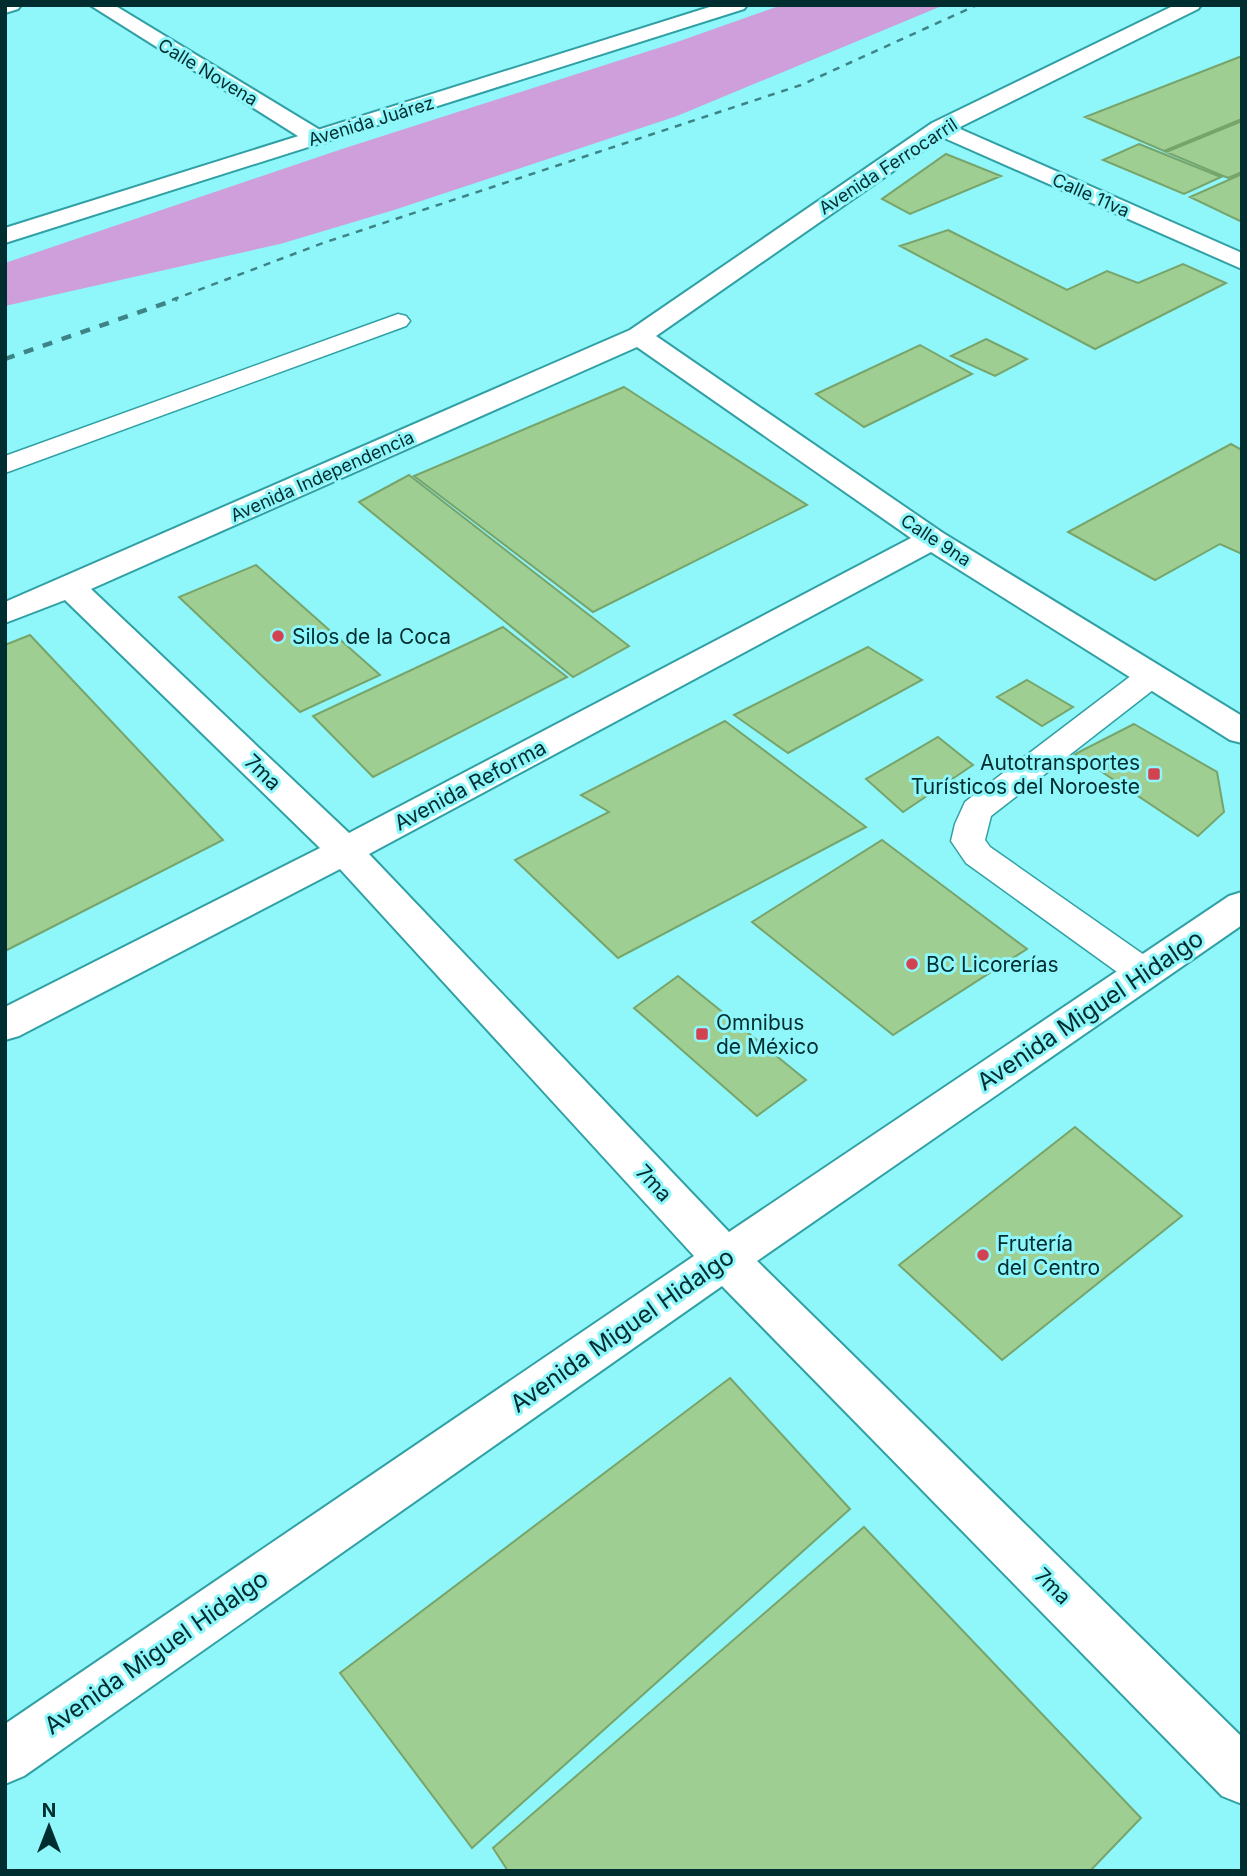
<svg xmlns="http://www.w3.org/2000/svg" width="1247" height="1876" viewBox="0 0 1247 1876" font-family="Inter,sans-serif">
	<rect width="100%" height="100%" fill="#8ff6fa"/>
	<!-- green -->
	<path fill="#ce9fdb" d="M782 5H944L677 116 394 210 280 244 5 306V263L342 149 677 42Z"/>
	<!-- building -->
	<path fill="#9fce92" stroke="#77a46a" stroke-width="2" d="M1242 56V119L1164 151 1085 117Z
		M1242 121V172L1228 178 1166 152Z
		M1139 144 1221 177 1184 194 1103 160Z
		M946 154 1001 176 910 214 882 199Z
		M1242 174V222L1190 197Z
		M948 230 1067 290 1107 271 1138 283 1183 264 1226 283 1095 349 900 246Z
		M986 339 1027 359 995 376 951 356Z
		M920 345 972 374 864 427 816 394Z
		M624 387 807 505 593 612 414 476Z
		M1231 444 1242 450V554L1220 544 1155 580 1068 532Z
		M409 475 629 646 573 677 359 502Z
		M256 565 380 675 300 712 179 597Z
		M503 627 567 677 373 777 313 716Z
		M30 635 223 840 5 951V645Z
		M868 647 922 680 788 753 734 715Z
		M1027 680 1073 707 1042 726 997 697Z
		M725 721 866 827 618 958 515 860 609 812 581 795Z
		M1134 724 1217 772 1224 812 1198 836 1075 754Z
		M938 737 973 765 903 812 866 779Z
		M882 840 1027 949 893 1035 752 922Z
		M678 976 806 1080 757 1116 634 1008Z
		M1075 1127 1182 1216 1002 1360 899 1265Z
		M730 1378 850 1509 472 1848 340 1673Z
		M864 1527 1141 1818 1090 1871H508L493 1848Z"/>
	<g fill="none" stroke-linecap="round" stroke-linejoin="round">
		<defs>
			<path id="service" d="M398 314 406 316 410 321 406 326 5 473V456Z
				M1151 666 1162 669 1166 676 1162 683 991 816 985 840 990 847 1157 964 1162 973 1157 982 1144 986 1131 982 966 863 951 841 955 824 965 802 1140 669Z"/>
			<path id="minor" d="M5 5H21L18 9 5 13Z
				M90 5H114L325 133 328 138 325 143H309Z
				M1175 5H1201L1198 9 958 128 1242 253V269L942 137 656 336 943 533 1242 716V743L1230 740 931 552 369 854 729 1232 1229 896 1242 892V925L757 1261 1242 1737V1804L1222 1796 722 1286 24 1776 5 1784V1724L694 1256 340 869 19 1036 5 1040V1007L320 848 65 600 5 623V602L630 330 932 123ZM637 347 911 538 349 833 91 589Z"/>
			<path id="tertiary" d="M716 5H747L744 9 5 243V228Z"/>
		</defs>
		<!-- service casing -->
		<use href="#service" stroke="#31a0a4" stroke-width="3"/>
		<!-- minor casing -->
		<use href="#minor" stroke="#31a0a4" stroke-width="4"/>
		<!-- tertiary casing -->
		<use href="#tertiary" stroke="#31a0a4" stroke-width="4"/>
		<!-- service -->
		<use href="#service" fill="#fff" fill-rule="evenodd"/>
		<!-- minor -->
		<use href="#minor" fill="#fff" fill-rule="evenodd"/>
		<!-- tertiary -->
		<use href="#tertiary" fill="#fff" fill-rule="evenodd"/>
		<!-- rail-far1 -->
		<path stroke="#3e8487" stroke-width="2.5" stroke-dasharray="7 7" stroke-linecap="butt" d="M172 300 323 243 801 85 977 5"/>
		<!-- rail -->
		<path stroke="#3e8487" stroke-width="4.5" stroke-dasharray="10 10" stroke-linecap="butt" d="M5 359 177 299"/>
	</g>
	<!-- markers -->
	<g fill="#d24251" stroke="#8ff6fa" stroke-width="2.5">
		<circle cx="278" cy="636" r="7"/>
		<rect x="1147" y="767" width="14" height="14" rx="3.5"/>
		<circle cx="912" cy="964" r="7"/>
		<rect x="695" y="1027" width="14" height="14" rx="3.5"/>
		<circle cx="983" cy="1255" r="7"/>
	</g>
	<g text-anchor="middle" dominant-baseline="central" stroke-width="6" stroke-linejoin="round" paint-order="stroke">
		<!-- far-street labels -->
		<g font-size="18" fill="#002d2f" stroke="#8ff6fa">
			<text transform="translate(208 72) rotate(31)">Calle Novena</text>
			<text transform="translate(371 121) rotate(-17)">Avenida Juárez</text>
			<text transform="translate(888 166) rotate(-33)">Avenida Ferrocarril</text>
			<text transform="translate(1091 195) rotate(24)">Calle 11va</text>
			<text transform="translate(322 476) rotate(-24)">Avenida Independencia</text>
			<text transform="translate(936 540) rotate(33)">Calle 9na</text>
		</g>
		<!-- poi labels -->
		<g font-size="21" fill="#002d2f" stroke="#8ff6fa" text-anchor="start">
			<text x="292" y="636">Silos de la Coca</text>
			<text x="1140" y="762" text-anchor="end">Autotransportes<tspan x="1140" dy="24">Turísticos del Noroeste</tspan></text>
			<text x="926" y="964">BC Licorerías</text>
			<text x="716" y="1022">Omnibus<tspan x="716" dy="24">de México</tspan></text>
			<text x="997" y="1243">Frutería<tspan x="997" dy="24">del Centro</tspan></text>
		</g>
		<!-- street labels -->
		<g font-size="21" fill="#002d2f" stroke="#8ff6fa">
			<text transform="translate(263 772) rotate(44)">7ma</text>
			<text transform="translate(470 785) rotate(-28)">Avenida Reforma</text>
			<text transform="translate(654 1183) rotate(47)">7ma</text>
			<text transform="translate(1053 1586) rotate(45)">7ma</text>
		</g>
		<!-- near-street labels -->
		<g font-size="24" fill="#002d2f" stroke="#8ff6fa">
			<text transform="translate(1090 1010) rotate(-34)">Avenida Miguel Hidalgo</text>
			<text transform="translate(622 1330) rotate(-35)">Avenida Miguel Hidalgo</text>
			<text transform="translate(156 1652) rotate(-35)">Avenida Miguel Hidalgo</text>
		</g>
	</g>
	<!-- border -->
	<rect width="1247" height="1876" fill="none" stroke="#002d2f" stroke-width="14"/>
	<!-- north arrow -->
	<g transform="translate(49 1827)" stroke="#8ff6fa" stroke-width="5" paint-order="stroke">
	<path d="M0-5L12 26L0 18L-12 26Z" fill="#002d2f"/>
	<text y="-10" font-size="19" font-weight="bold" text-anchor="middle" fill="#002d2f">N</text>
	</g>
</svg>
